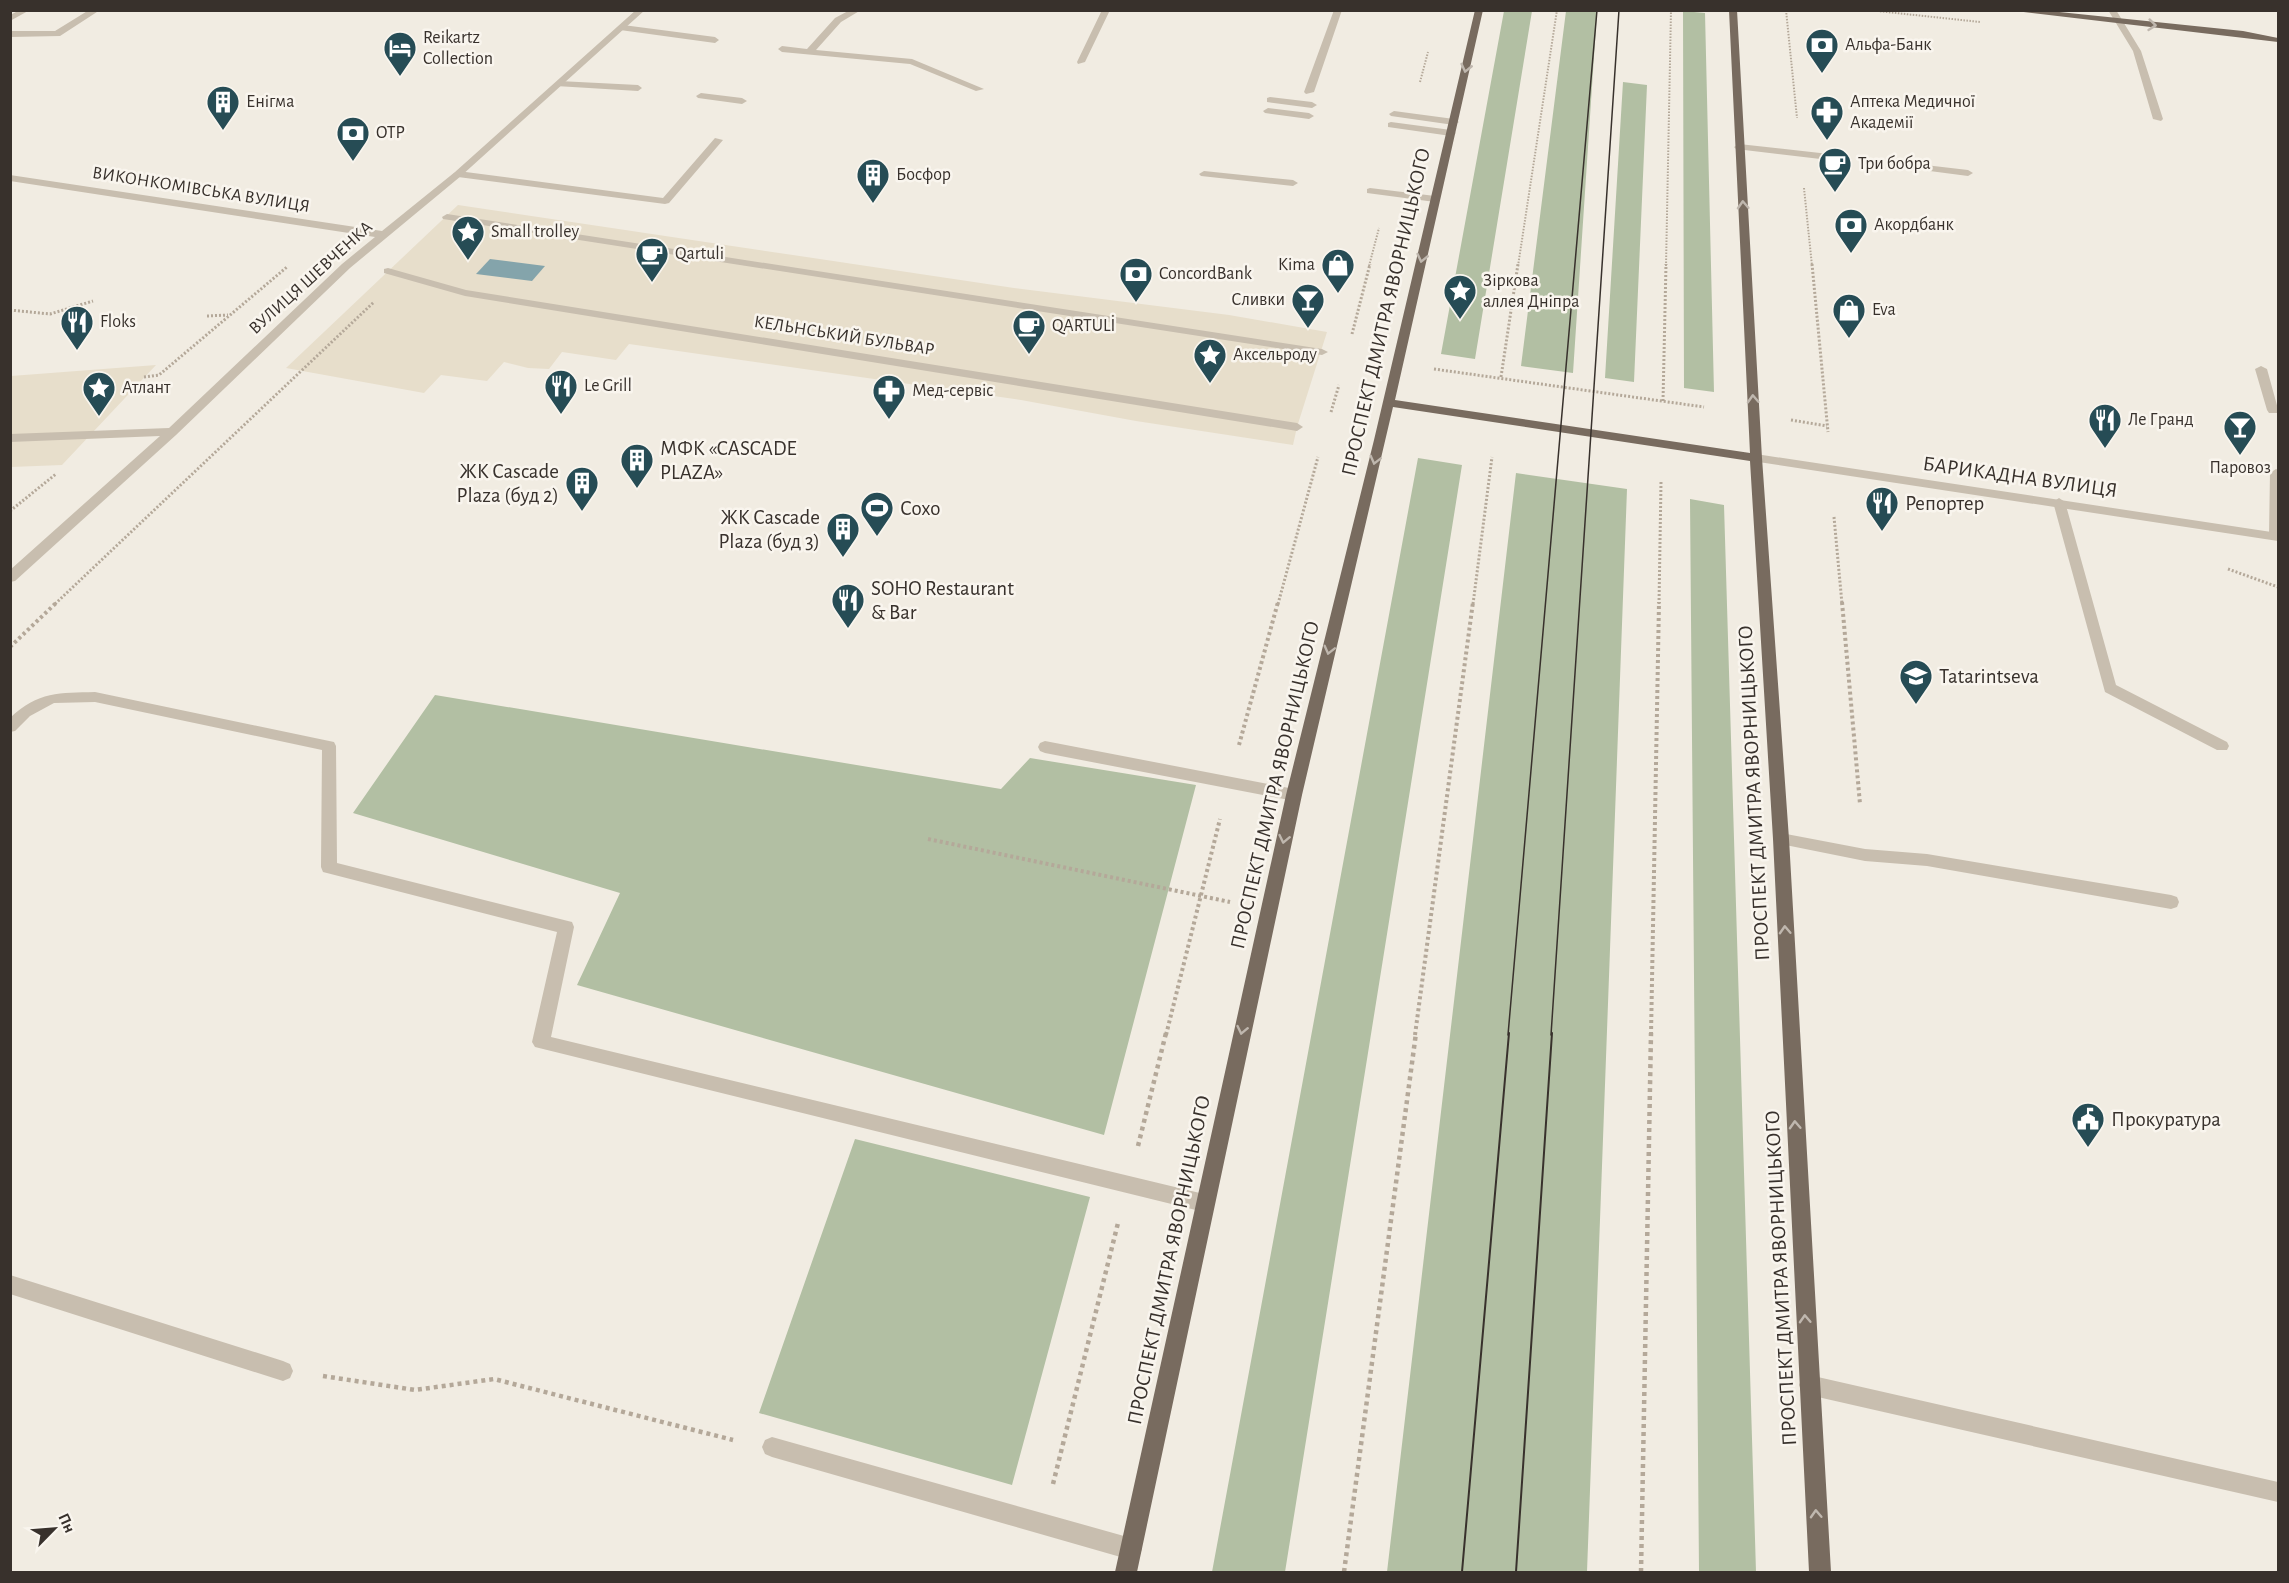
<svg xmlns="http://www.w3.org/2000/svg" width="2289" height="1583" viewBox="0 0 2289 1583" font-family="'Alegreya Sans',sans-serif">
	<rect width="100%" height="100%" fill="#f1ece2"/>
	<!-- green -->
	<path fill="#b2bfa3" d="M1504 11H1532L1475 359 1441 354Z
		M1566 11H1597L1573 373 1521 366Z
		M1683 11 1705 13 1714 392 1684 388Z
		M1623 82 1647 85 1634 382 1605 378Z
		M1418 458 1462 465 1285 1572H1212Z
		M1516 473 1627 489 1587 1572H1387Z
		M1690 499 1724 505 1756 1572H1699Z
		M435 695 1001 789 1030 758 1196 785 1104 1135 577 985 620 893 353 813Z
		M855 1139 1090 1197 1012 1485 759 1413Z"/>
	<!-- plaza -->
	<path fill="#e7decb" d="M458 205 1014 288 1229 315 1327 332 1297 427 1293 445 1136 421 1021 400 629 344 616 360 562 352 549 369 528 368 504 362 487 381 441 375 424 393 286 368Z
		M156 365 62 465 11 467V376Z"/>
	<!-- water -->
	<path fill="#84a4ab" d="M490 259 545 266 532 281 476 274Z"/>
	<g fill="none" stroke-linecap="round" stroke-linejoin="round">
		<!-- path-far3 -->
		<path stroke="#b4a899" stroke-width="2" stroke-dasharray="1.5 1.5" stroke-linecap="butt" d="M1786 10 1797 118
			M1868 10 1980 22
			M1420 82 1428 52
			M1804 188 1812 266
			M1369 266 1379 228
			M1518 266 1557 10
			M1666 266 1671 10"/>
		<!-- path-far2 -->
		<path stroke="#b4a899" stroke-width="3" stroke-dasharray="2 2" stroke-linecap="butt" d="M1812 264 1828 432
			M10 310 50 314 93 301
			M207 316 228 315
			M1352 334 1370 264
			M1434 369 1704 407
			M144 377 159 375 287 267
			M1501 377 1518 264
			M1663 401 1666 264
			M1331 412 1339 385
			M1791 420 1827 426
			M10 511 56 474
			M1834 517 1842 604
			M2228 569 2278 587
			M55 604 374 302
			M1278 604 1318 457
			M1473 604 1492 457
			M1659 604 1661 482"/>
		<!-- path-far1 -->
		<path stroke="#b4a899" stroke-width="4" stroke-dasharray="3 3" stroke-linecap="butt" d="M1842 602 1860 804
			M10 647 57 602
			M1239 745 1278 602
			M928 839 1230 902
			M1166 1035 1220 819
			M1415 1035 1473 602
			M1651 1035 1659 602"/>
		<!-- path -->
		<path stroke="#b4a899" stroke-width="4.5" stroke-dasharray="4 4" stroke-linecap="butt" d="M1138 1146 1166 1033
			M323 1376 415 1390 494 1379 733 1440
			M1053 1484 1118 1223
			M1344 1572 1416 1033
			M1641 1572 1651 1033"/>
		<!-- lane -->
		<path fill="#c8beaf" fill-rule="evenodd" d="M12 10H28V11L10 21V15L16 12Z
			M89 10H100L60 36 10 37V31H55Z
			M850 10H861L841 22 816 50 912 59 984 89 976 91 910 64 782 52 778 49 782 46 807 49 835 18Z
			M1102 10H1110L1085 62 1078 64 1077 62Z
			M1334 10H1342L1314 92 1306 94 1304 92Z
			M2108 10H2116L2141 51 2163 119 2161 121 2153 119 2133 51Z
			M623 25 715 37 719 40 715 43 620 30V26Z
			M559 81 638 85 642 88 638 91 556 86 555 84Z
			M701 93 742 98 747 101 742 104 698 98 696 96Z
			M1270 97 1312 102 1317 105 1312 108 1267 102V98Z
			M1268 108 1309 113 1314 116 1309 119 1265 113 1263 111Z
			M1394 111 1454 119 1459 122 1454 125 1391 116 1389 114Z
			M1391 122 1451 130 1456 133 1451 136 1388 127V123Z
			M715 138 723 140 669 203 665 204 458 177 453 174 458 171 663 198Z
			M1739 144 1829 154 1834 157 1829 160 1736 149 1734 147Z
			M1925 165 1968 170 1973 173 1968 176 1922 170 1920 168Z
			M1204 171 1293 180 1298 183 1293 186 1201 176 1199 174Z
			M1370 188 1435 196 1440 199 1435 202 1367 193V189Z
			M2261 366 2267 369 2278 409 2277 413H2269L2267 410 2255 369Z
			M2276 469 2278 470V539L2275 540 2269 536 2270 473Z
			M2059 498 2065 502 2116 685 2227 742 2229 746 2227 750H2217L2105 692 2053 502Z
			M95 692 334 742 336 746 337 863 572 922 574 927 551 1037 1204 1194 1211 1197 1213 1203 1211 1209 1204 1212 535 1047 532 1042 557 932 323 872 321 867 322 750 95 702 54 703 30 716 15 731 10 732V718C38 691 60 693 95 692Z
			M1045 741 1294 789 1299 791 1302 795 1299 799 1294 801 1045 753 1040 751 1038 747 1040 743Z
			M1781 833 1865 849 1927 854 2171 895 2177 897 2179 902 2177 907 2171 909 1927 866 1865 861 1776 843 1773 839 1776 835Z
			M10 1275 283 1361 290 1364 293 1371 290 1378 283 1381 10 1294Z
			M1809 1375 2278 1482V1502L1809 1395 1802 1392 1799 1385 1802 1378Z
			M772 1437 1131 1538 1139 1541 1142 1549 1139 1557 1131 1560 772 1457 765 1454 762 1447 765 1440Z"/>
		<!-- street -->
		<path fill="#c8beaf" fill-rule="evenodd" d="M636 10H645L461 176 350 268 176 435 15 581 10 582V570L160 436 10 442V434L169 428 342 264 375 237 10 181V175L382 231 455 172Z
			M447 214 1322 349 1328 352 1322 355 443 219 442 217Z
			M388 268 466 290 1297 423 1303 427 1297 431 465 296 384 273V269Z
			M1756 454 2278 533V541L1752 461 1750 458Z"/>
		<!-- primary -->
		<path fill="#786b5f" fill-rule="evenodd" d="M1475 10H1483L1395 400 1750 453 1729 10H1737L1762 458 1789 839 1831 1572H1809L1773 839 1750 461 1393 407 1302 795 1137 1572H1115L1286 795 1374 440Z
			M2007 10H2040L2243 31 2278 38V42Z"/>
		<!-- tram-far1 -->
		<path stroke="#38312c" stroke-width="1.5" d="M1508 1035 1597 10
			M1551 1035 1619 10"/>
		<!-- tram -->
		<path stroke="#38312c" stroke-width="2" d="M1462 1572 1509 1033
			M1516 1572 1552 1033"/>
	</g>
	<!-- one-way arrows -->
	<defs><path id="oneway-chevron" d="M-2-3.5L2.5 0L-2 3.5" fill="none" stroke-width="1.6" stroke-linecap="round" stroke-linejoin="round" transform="scale(1.5)"/></defs>
	<g stroke="#bfb7ae">
		<use href="#oneway-chevron" transform="translate(2152 25) rotate(6)"/>
		<use href="#oneway-chevron" transform="translate(1466 68) rotate(103)"/>
		<use href="#oneway-chevron" transform="translate(1743 205) rotate(-93)"/>
		<use href="#oneway-chevron" transform="translate(1422 258) rotate(103)"/>
		<use href="#oneway-chevron" transform="translate(1753 399) rotate(-93)"/>
		<use href="#oneway-chevron" transform="translate(1375 460) rotate(104)"/>
		<use href="#oneway-chevron" transform="translate(1329 650) rotate(104)"/>
		<use href="#oneway-chevron" transform="translate(1284 839) rotate(102)"/>
		<use href="#oneway-chevron" transform="translate(1785 930) rotate(-93)"/>
		<use href="#oneway-chevron" transform="translate(1242 1030) rotate(102)"/>
		<use href="#oneway-chevron" transform="translate(1795 1125) rotate(-93)"/>
		<use href="#oneway-chevron" transform="translate(1805 1319) rotate(-93)"/>
		<use href="#oneway-chevron" transform="translate(1816 1514) rotate(-93)"/>
	</g>
	<!-- icons -->
	<defs>
		<symbol id="bank-pin" viewBox="-11 -11 22 30"><path d="M0 17L-7.5 6A9.5 9.5 0 1 1 7.5 6Z" fill="#264c55" stroke="#f9f5ee"/><path d="M-6-4H6V4H-6ZM0-2.3a2.3 2.3 0 1 0 0 4.6a2.3 2.3 0 1 0 0-4.6Z" fill="#fff"/></symbol>
		<symbol id="hotel-pin" viewBox="-11 -11 22 30"><path d="M0 17L-7.5 6A9.5 9.5 0 1 1 7.5 6Z" fill="#264c55" stroke="#f9f5ee"/><path d="M-6-4.5h1.5V1H6V5H4.5V3h-9V5H-6ZM-4 0a1.8 1.8 0 1 1 3.6 0ZM.5 0V-2.5h3Q6-2.5 6 0Z" fill="#fff"/></symbol>
		<symbol id="building-pin" viewBox="-11 -11 22 30"><path d="M0 17L-7.5 6A9.5 9.5 0 1 1 7.5 6Z" fill="#264c55" stroke="#f9f5ee"/><path d="M-4-6H4V6H1V3H-1V6H-4ZM-2.5-4.3h1.7v1.8h-1.7ZM.8-4.3h1.7v1.8H.8ZM-2.5-1h1.7V.8h-1.7ZM.8-1h1.7V.8H.8Z" fill="#fff"/></symbol>
		<symbol id="pharmacy-pin" viewBox="-11 -11 22 30"><path d="M0 17L-7.5 6A9.5 9.5 0 1 1 7.5 6Z" fill="#264c55" stroke="#f9f5ee"/><path d="M-2-6h4v4h4v4h-4v4h-4v-4h-4v-4h4Z" fill="#fff"/></symbol>
		<symbol id="cafe-pin" viewBox="-11 -11 22 30"><path d="M0 17L-7.5 6A9.5 9.5 0 1 1 7.5 6Z" fill="#264c55" stroke="#f9f5ee"/><path d="M-5.5-4.5H6V0H3Q3 3.5 0 3.5H-2.5Q-5.5 3.5-5.5 0ZM3-3.2v2h1.7v-2ZM-6 4.5H4V6H-6Z" fill="#fff"/></symbol>
		<symbol id="sight-pin" viewBox="-11 -11 22 30"><path d="M0 17L-7.5 6A9.5 9.5 0 1 1 7.5 6Z" fill="#264c55" stroke="#f9f5ee"/><path d="M0-6L1.8-2.2L6-1.7L2.9 1.2L3.7 5.4L0 3.3L-3.7 5.4L-2.9 1.2L-6-1.7L-1.8-2.2Z" fill="#fff"/></symbol>
		<symbol id="shop-pin" viewBox="-11 -11 22 30"><path d="M0 17L-7.5 6A9.5 9.5 0 1 1 7.5 6Z" fill="#264c55" stroke="#f9f5ee"/><path d="M-5-2.5h2.3a2.7 3.5 0 0 1 5.4 0H5L5.5 6h-11ZM-1.5-2.5h3a1.5 2.3 0 0 0-3 0Z" fill="#fff"/></symbol>
		<symbol id="bar-pin" viewBox="-11 -11 22 30"><path d="M0 17L-7.5 6A9.5 9.5 0 1 1 7.5 6Z" fill="#264c55" stroke="#f9f5ee"/><path d="M-6-5H6L.8 .8V4.5H3.5V6h-7V4.5H-.8V.8Z" fill="#fff"/></symbol>
		<symbol id="restaurant-pin" viewBox="-11 -11 22 30"><path d="M0 17L-7.5 6A9.5 9.5 0 1 1 7.5 6Z" fill="#264c55" stroke="#f9f5ee"/><path d="M-5-6h1v4h1v-4h1v4h1v-4h1v5L-1.5 .5V6h-2V.5L-5-1ZM5-6V6H3V1.5H1.5Q1.5-4 5-6Z" fill="#fff"/></symbol>
		<symbol id="stadium-pin" viewBox="-11 -11 22 30"><path d="M0 17L-7.5 6A9.5 9.5 0 1 1 7.5 6Z" fill="#264c55" stroke="#f9f5ee"/><path d="M0-5a6.5 5 0 1 0 0 10a6.5 5 0 1 0 0-10ZM-3.5-1.8h7v3.6h-7Z" fill="#fff"/></symbol>
		<symbol id="school-pin" viewBox="-11 -11 22 30"><path d="M0 17L-7.5 6A9.5 9.5 0 1 1 7.5 6Z" fill="#264c55" stroke="#f9f5ee"/><path d="M0-5L7-2L0 1L-7-2ZM-4 1L0 2.5L4 1V4Q0 6-4 4Z" fill="#fff"/></symbol>
		<symbol id="civic-pin" viewBox="-11 -11 22 30"><path d="M0 17L-7.5 6A9.5 9.5 0 1 1 7.5 6Z" fill="#264c55" stroke="#f9f5ee"/><path d="M-.6-6.5H3V-4.5H.6V-3L4-1V1h2V6H-6V1h2V-1L-.6-3ZM-1.2 2.5V6h2.4V2.5Z" fill="#fff"/></symbol>
	</defs>
	<g fill-rule="evenodd">
		<use href="#bank-pin" x="1803" y="26" width="38" height="52"/>
		<use href="#hotel-pin" x="381" y="29" width="38" height="52"/>
		<use href="#building-pin" x="204" y="83" width="38" height="52"/>
		<use href="#pharmacy-pin" x="1808" y="93" width="38" height="52"/>
		<use href="#bank-pin" x="334" y="114" width="38" height="52"/>
		<use href="#cafe-pin" x="1816" y="145" width="38" height="52"/>
		<use href="#building-pin" x="854" y="156" width="38" height="52"/>
		<use href="#bank-pin" x="1832" y="206" width="38" height="52"/>
		<use href="#sight-pin" x="449" y="213" width="38" height="52"/>
		<use href="#cafe-pin" x="633" y="235" width="38" height="52"/>
		<use href="#shop-pin" x="1319" y="246" width="38" height="52"/>
		<use href="#bank-pin" x="1117" y="255" width="38" height="52"/>
		<use href="#sight-pin" x="1441" y="272" width="38" height="52"/>
		<use href="#bar-pin" x="1289" y="281" width="38" height="52"/>
		<use href="#shop-pin" x="1830" y="291" width="38" height="52"/>
		<use href="#restaurant-pin" x="58" y="303" width="38" height="52"/>
		<use href="#cafe-pin" x="1010" y="307" width="38" height="52"/>
		<use href="#sight-pin" x="1191" y="336" width="38" height="52"/>
		<use href="#restaurant-pin" x="542" y="367" width="38" height="52"/>
		<use href="#sight-pin" x="80" y="369" width="38" height="52"/>
		<use href="#pharmacy-pin" x="870" y="372" width="38" height="52"/>
		<use href="#restaurant-pin" x="2086" y="401" width="38" height="52"/>
		<use href="#bar-pin" x="2221" y="408" width="38" height="52"/>
		<use href="#building-pin" x="618" y="441" width="38" height="52"/>
		<use href="#building-pin" x="563" y="464" width="38" height="52"/>
		<use href="#restaurant-pin" x="1863" y="484" width="38" height="52"/>
		<use href="#stadium-pin" x="858" y="489" width="38" height="52"/>
		<use href="#building-pin" x="824" y="510" width="38" height="52"/>
		<use href="#restaurant-pin" x="829" y="581" width="38" height="52"/>
		<use href="#school-pin" x="1897" y="657" width="38" height="52"/>
		<use href="#civic-pin" x="2069" y="1100" width="38" height="52"/>
	</g>
	<g text-anchor="middle" dominant-baseline="central" stroke-width="5" stroke-linejoin="round" paint-order="stroke">
		<!-- far-poi labels -->
		<g font-size="18" fill="#38312c" stroke="#f9f5ee" text-anchor="start">
			<text x="423" y="38">Reikartz<tspan x="423" dy="21">Collection</tspan></text>
			<text x="1845" y="45">Альфа-Банк</text>
			<text x="246" y="102">Енігма</text>
			<text x="1850" y="102">Аптека Медичної<tspan x="1850" dy="21">Академії</tspan></text>
			<text x="376" y="133">OTP</text>
			<text x="1858" y="164">Три бобра</text>
			<text x="896" y="175">Босфор</text>
			<text x="1874" y="225">Акордбанк</text>
			<text x="491" y="232">Small trolley</text>
			<text x="675" y="254">Qartuli</text>
			<text x="1315" y="265" text-anchor="end">Kima</text>
			<text x="1159" y="274">ConcordBank</text>
			<text x="1483" y="281">Зіркова<tspan x="1483" dy="21">аллея Дніпра</tspan></text>
			<text x="1285" y="300" text-anchor="end">Сливки</text>
			<text x="1872" y="310">Eva</text>
			<text x="100" y="322">Floks</text>
			<text x="1052" y="326">QARTULİ</text>
			<text x="1233" y="355">Аксельроду</text>
			<text x="584" y="386">Le Grill</text>
			<text x="122" y="388">Атлант</text>
			<text x="912" y="391">Мед-сервіс</text>
			<text x="2128" y="420">Ле Гранд</text>
			<text x="2240" y="468" text-anchor="middle">Паровоз</text>
		</g>
		<!-- far-street labels -->
		<g font-size="18" fill="#38312c" stroke="#f9f5ee">
			<text transform="translate(201 190) rotate(9)">ВИКОНКОМІВСЬКА ВУЛИЦЯ</text>
			<text transform="translate(311 278) rotate(-42)">ВУЛИЦЯ ШЕВЧЕНКА</text>
			<text transform="translate(844 336) rotate(9)">КЕЛЬНСЬКИЙ БУЛЬВАР</text>
		</g>
		<!-- street labels -->
		<g font-size="21" fill="#38312c" stroke="#f9f5ee">
			<text transform="translate(1386 312) rotate(-77)">ПРОСПЕКТ ДМИТРА ЯВОРНИЦЬКОГО</text>
			<text transform="translate(2020 477) rotate(8)">БАРИКАДНА ВУЛИЦЯ</text>
			<text transform="translate(1275 785) rotate(-77)">ПРОСПЕКТ ДМИТРА ЯВОРНИЦЬКОГО</text>
			<text transform="translate(1754 793) rotate(-93)">ПРОСПЕКТ ДМИТРА ЯВОРНИЦЬКОГО</text>
			<text transform="translate(1169 1260) rotate(-78)">ПРОСПЕКТ ДМИТРА ЯВОРНИЦЬКОГО</text>
			<text transform="translate(1781 1278) rotate(-93)">ПРОСПЕКТ ДМИТРА ЯВОРНИЦЬКОГО</text>
		</g>
		<!-- poi labels -->
		<g font-size="21" fill="#38312c" stroke="#f9f5ee" text-anchor="start">
			<text x="660" y="448">МФК «CASCADE<tspan x="660" dy="24">PLAZA»</tspan></text>
			<text x="559" y="471" text-anchor="end">ЖК Cascade<tspan x="559" dy="24">Plaza (буд 2)</tspan></text>
			<text x="1905" y="503">Репортер</text>
			<text x="900" y="508">Сохо</text>
			<text x="820" y="517" text-anchor="end">ЖК Cascade<tspan x="820" dy="24">Plaza (буд 3)</tspan></text>
			<text x="871" y="588">SOHO Restaurant<tspan x="871" dy="24">&amp; Bar</tspan></text>
			<text x="1939" y="676">Tatarintseva</text>
			<text x="2111" y="1119">Прокуратура</text>
		</g>
	</g>
	<!-- border -->
	<rect width="2289" height="1583" fill="none" stroke="#38312c" stroke-width="24"/>
	<!-- north arrow -->
	<g transform="translate(54 1529) rotate(65)" stroke="#f9f5ee" stroke-width="4.5" paint-order="stroke">
	<path d="M0-4.5L10 22L0 15L-10 22Z" fill="#38312c"/>
	<text y="-9" font-size="16" font-weight="bold" text-anchor="middle" fill="#38312c">Пн</text>
	</g>
</svg>
